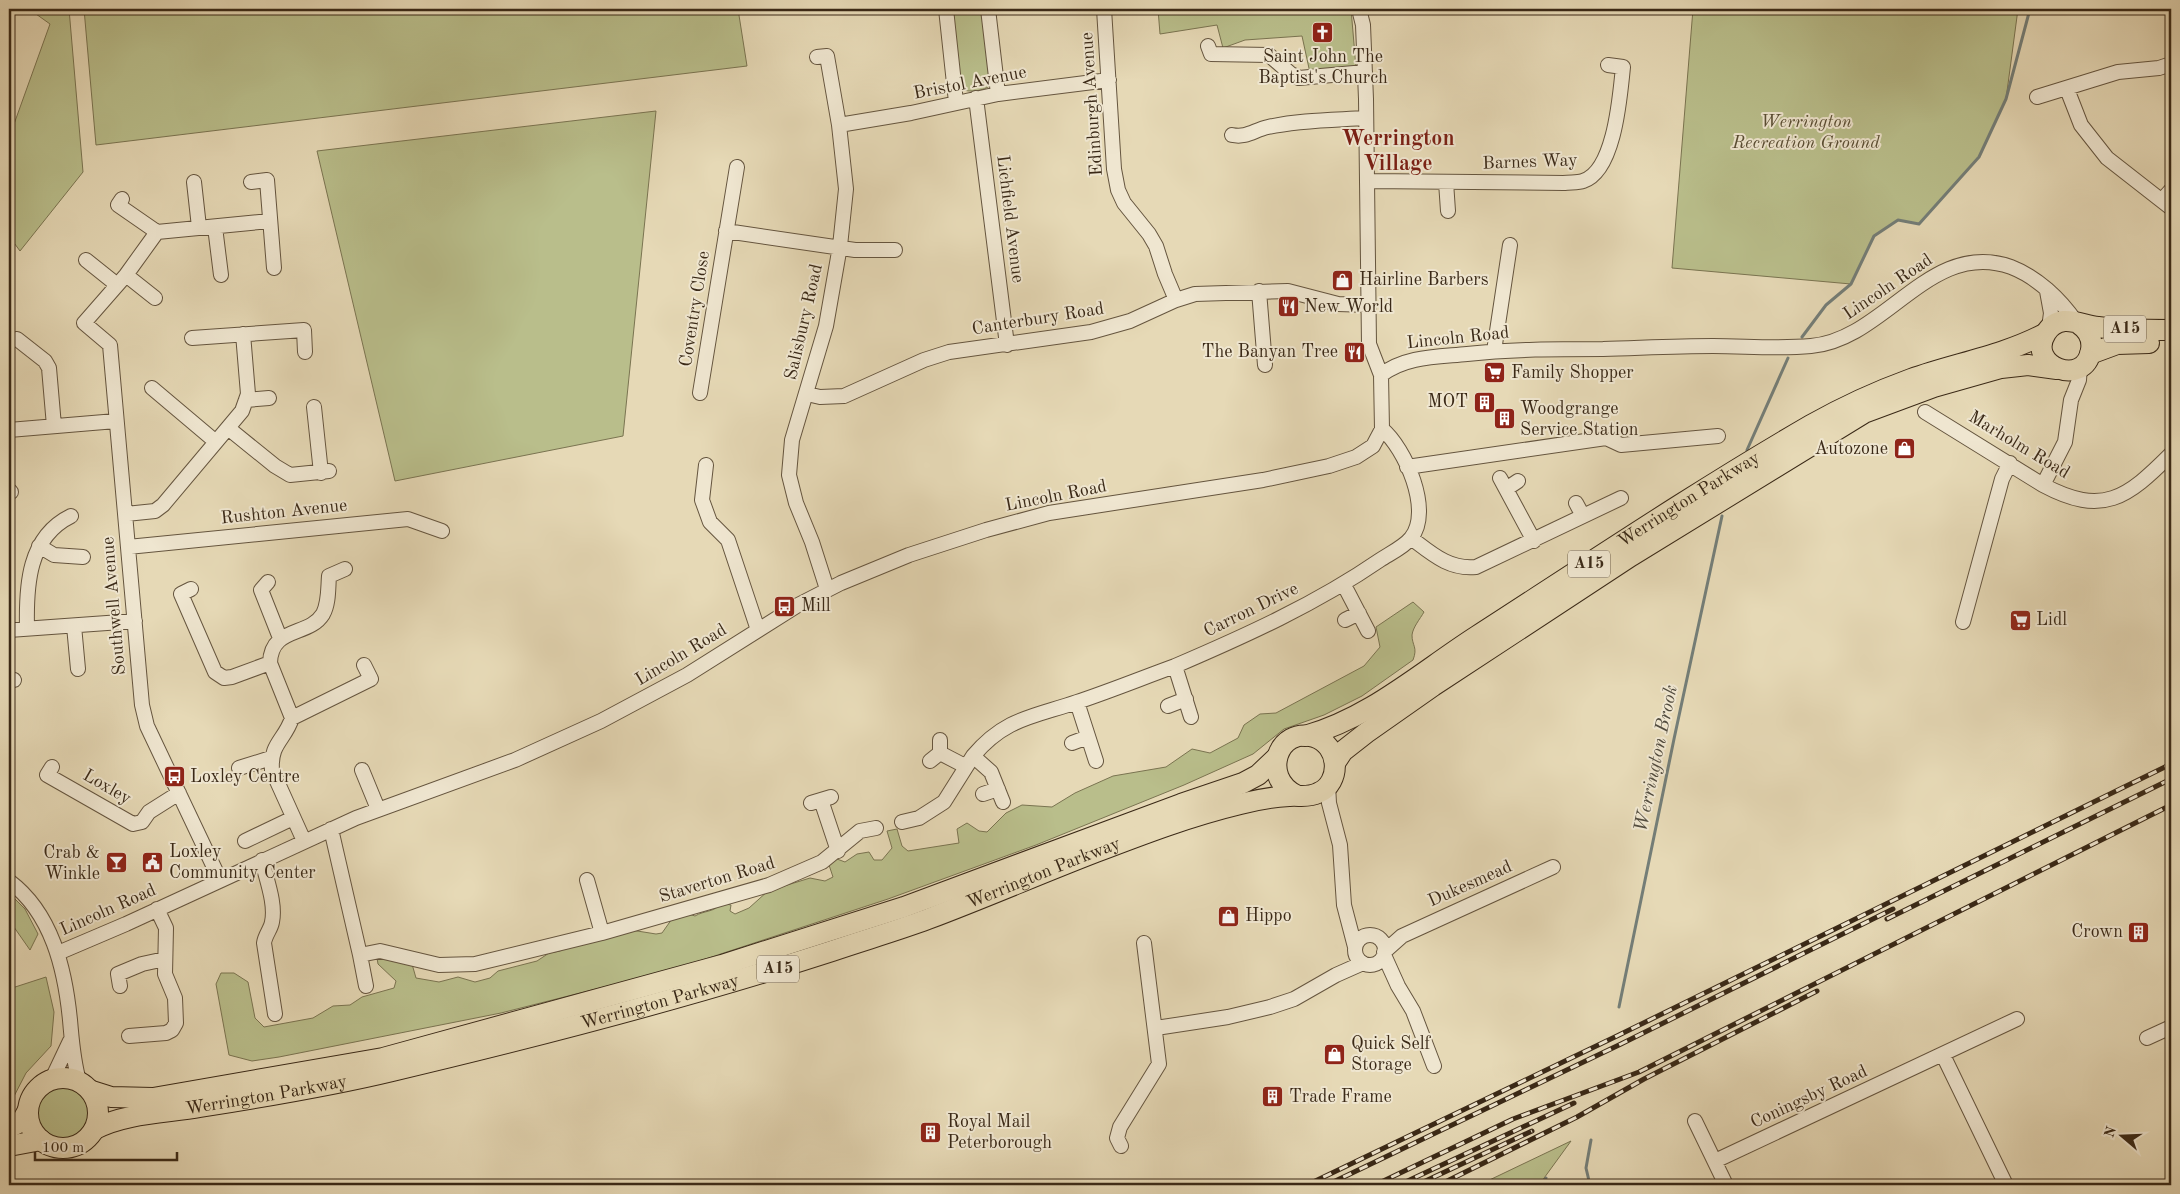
<svg xmlns="http://www.w3.org/2000/svg" width="2180" height="1194" viewBox="0 0 2180 1194" font-family="'Old Standard TT',serif">
	<rect width="100%" height="100%" fill="#e6d9b6"/>
	<filter id="stains"><feTurbulence type="fractalNoise" baseFrequency=".004" numOctaves="4"/><feColorMatrix values="0 0 0 0 .2 0 0 0 0 .09 0 0 0 0 .02 0 0 0 .5 -.17"/></filter>
	<radialGradient id="worn" r=".72"><stop offset=".6" stop-color="#630" stop-opacity="0"/><stop offset="1" stop-color="#630" stop-opacity=".3"/></radialGradient>
	<!-- green -->
	<path fill="#b9be8b" stroke="#7a7451" d="M29 9H69L83 172 20 251 9 236V138L50 24Z
		M84 9H738L747 66 96 145Z
		M951 9H984L991 85C984 91 969 93 961 89Z
		M1158 9H1351L1356 67 1310 73 1302 36 1245 40 1223 48 1217 25 1160 34Z
		M1693 9H2018L2006 99 1979 157 1919 224 1898 220 1874 236 1851 284 1672 268Z
		M656 111 623 436 395 481 317 151Z
		M1413 602 1424 612C1420 619 1413 627 1412 635 1412 646 1418 647 1413 660L1362 696 1324 715 1284 729 1253 754 1184 785 1036 845 888 899 675 969 501 1013 279 1057 252 1061 229 1055 216 984 221 973H234L248 982 255 1018 264 1027 313 1018 333 1006 350 1005 362 997 394 988 396 981 378 964 377 958 386 955 412 964 416 978 439 982 458 977 475 982 490 978 498 971 537 961 549 953 560 951 570 944 631 930 656 934 662 933 674 916 686 913 695 916C705 910 713 913 722 903L731 905 730 911 735 914 749 908 768 891 810 878 825 881 833 877 829 865 837 859 845 862 857 854 869 852 874 860H882L892 848 887 831 897 829 902 846 908 851 959 843 957 829 967 823 979 831 987 832 1006 813 1022 805 1052 807 1075 793 1113 776 1166 767 1192 749 1210 753 1238 738 1244 725 1260 714 1276 713 1364 666 1380 647 1376 627Z
		M9 893 25 909 38 934 30 950 9 920Z
		M46 977 54 1012 51 1046 26 1073 9 1106V989Z
		M35 1112a28 28 0 1 1 56 0a28 28 0 1 1-56 0Z
		M1571 1141 1539 1185H1479Z"/>
	<g fill="none" stroke-linecap="round" stroke-linejoin="round">
		<!-- stream -->
		<path stroke="#747e78" stroke-width="3" d="M1802 337 1826 305 1851 284 1874 236 1898 220 1919 224 1979 157 2006 99 2030 9
			M1747 450 1788 358
			M1619 1007 1674 739 1722 516
			M1542 1185 1546 1178
			M1590 1185 1586 1168 1591 1140"/>
		<defs>
			<path id="minor" d="M946 9 956 102
				M988 9 998 94
				M1104 9 1114 169 1118 190 1124 203 1149 234 1156 246 1165 274 1176 300
				M1208 46 1211 54 1269 55 1291 74 1299 78 1365 72
				M817 57 827 56 839 125 846 189 840 246 826 326 792 440 789 475 796 503 812 542 827 589
				M2067 89 2081 125 2107 158 2171 208
				M2037 97 2118 72 2159 68 2171 64
				M976 98 1007 345
				M839 125 911 113 998 94 1109 80
				M1232 135C1247 138 1254 130 1268 127 1300 120 1333 120 1365 118
				M1368 181 1564 183C1570 182 1578 183 1583 181 1615 171 1620 95 1623 67L1608 65
				M194 182 199 227
				M251 182 267 180 274 268
				M1446 182 1448 211
				M122 199 118 205 157 232
				M2162 200 2171 190
				M215 227 221 275
				M726 231 855 250H895
				M86 260 116 284
				M126 275 155 298
				M1259 291 1265 365
				M2047 291 2051 313 2049 328
				M192 338 304 330 305 352
				M17 339 45 361 49 368 54 426
				M1494 351 1510 245
				M1381 375C1406 356 1437 357 1467 354 1512 349 1558 349 1603 349 1640 348 1676 346 1713 346 1745 346 1779 349 1811 346 1885 340 1931 238 2011 267 2037 277 2060 299 2076 322
				M152 388 216 442
				M700 393 737 167
				M807 394 820 397 844 396 924 360 949 352 1091 332 1130 321 1176 300 1195 294 1288 291 1338 304 1369 305
				M246 400 269 398
				M314 407 321 473
				M1925 412 2043 485C2103 517 2127 498 2171 454
				M228 428 275 466 290 475 329 471
				M9 430 116 421
				M706 465 702 500 710 522 728 540 758 630
				M1407 467 1606 438 1621 445 1718 436
				M1500 478 1534 541
				M2043 485 2065 442 2071 400 2079 380 2080 367
				M1506 489 1518 481
				M9 490 11 492
				M1576 503 1583 516
				M126 514 155 511 163 505 242 411 248 394 243 334
				M1411 538C1431 553 1449 570 1476 567L1621 498
				M39 546 54 555 83 557
				M128 547 408 519 442 531
				M268 582 261 590 280 638
				M1344 585 1368 631
				M191 589 181 594 215 672 224 678 232 677 270 663
				M1345 620 1359 613
				M1963 622 2002 479 2010 463
				M74 626 78 669
				M27 628C26 586 28 537 71 516
				M9 630 135 621
				M9 681 14 680
				M1077 702 1096 761
				M1168 706 1186 699
				M1191 717 1175 666C1245 636 1316 604 1380 560 1389 554 1404 547 1411 538 1433 511 1405 448 1382 429
				M292 718 371 679 364 665
				M1072 743 1088 737
				M940 753 965 766
				M930 761 940 753V740
				M52 767 47 775 133 824 142 822 149 812 179 793
				M239 768 271 758
				M362 770 378 809
				M1328 785 1329 803 1340 845 1344 905 1355 947
				M983 794 998 789
				M821 800 838 851
				M1003 802 991 772 973 756C1005 718 1033 717 1077 702 1110 691 1142 678 1175 666
				M811 803 831 797
				M902 822 919 818 944 802 973 756
				M331 829 360 955 366 986
				M245 841 293 818
				M304 841 272 770C270 743 285 740 292 718L270 663C271 626 309 637 323 614 329 603 328 588 329 576L345 569
				M262 860C266 879 276 903 272 922 271 929 265 935 264 943L275 1014
				M220 880 147 726 142 705 110 345 84 323 126 275 157 232 270 221
				M587 880 602 933
				M9 881C52 913 65 969 70 1020 72 1042 73 1060 79 1081
				M1355 950a15 15 0 1 1 30 0a15 15 0 1 1-30 0Z
				M1384 952 1402 936 1553 867
				M58 953 126 924 356 818 515 760 601 721 687 675 798 605 841 583 909 555 986 530 1049 513 1263 480 1329 466 1356 457 1373 446 1382 429 1381 375 1369 344 1366 99 1363 25 1359 9
				M360 955 380 951 439 965 475 964 602 933 769 885 822 862 860 831 876 828
				M1384 955 1398 986 1413 1011 1434 1066
				M120 986 118 974 142 964 165 959
				M1156 1028 1228 1017 1270 1007 1294 999 1336 975 1363 963
				M129 1036 166 1033 172 1030 176 1023 175 998 165 974 166 928 157 909
				M2147 1038 2171 1027
				M1943 1055 2006 1185
				M52 1079 70 1041
				M1695 1121 1726 1185
				M1121 1146 1117 1138 1120 1127 1159 1064 1144 943
				M1715 1161 2017 1019"/>
			<g id="highway">
				<path d="M2079 324C2088 330 2093 338 2091 350 2085 389 2025 366 2046 333 2050 326 2057 322 2064 321 2075 320 2087 326 2098 327 2122 330 2147 330 2171 330"/>
				<path d="M2090 354 2117 344 2149 343"/>
				<path id="s1" d="M1305 736C1370 718 1421 672 1477 636 1587 565 1697 491 1811 425 1843 407 1878 391 1911 379 1956 363 2002 356 2044 334"/>
				<path d="M1335 763 1343 751 1366 733 1433 686 1631 556 1864 413 1934 387 2001 368 2028 365 2057 369"/>
				<circle cx="63" cy="1113" r="35"/>
				<path d="M92 1091 111 1097 153 1098 383 1058 722 965 904 907 1181 804 1243 783 1258 775 1277 757"/>
				<path d="M9 1128 22 1121 28 1110"/>
				<path id="s2" d="M95 1129C126 1113 165 1113 200 1107 263 1097 330 1086 392 1071 540 1036 687 998 832 951 864 940 896 931 928 919 984 898 1039 874 1096 852 1143 834 1190 816 1240 804 1256 800 1273 797 1289 796 1299 795 1308 798 1318 793 1342 783 1340 745 1314 737 1278 726 1260 777 1296 795"/>
				<path d="M9 1146 41 1140"/>
			</g>
		</defs>
		<!-- minor casing -->
		<use href="#minor" stroke="#65553f" stroke-width="16"/>
		<!-- highway casing -->
		<use href="#highway" stroke="#3a2917" stroke-width="22"/>
		<!-- minor -->
		<use href="#minor" stroke="#efe6d0" stroke-width="14"/>
		<!-- highway -->
		<use href="#highway" stroke="#e6d9b6" stroke-width="20"/>
		<defs>
			<path id="rail" d="M1887 919 2171 779
				M1307 1185 1619 1035 2171 764
				M1327 1185 1621 1044 1893 909
				M1375 1185 1513 1119 1639 1072 2171 805
				M1399 1185 1574 1103
				M1417 1185 1532 1131
				M1439 1185 1577 1117 1644 1079 1817 991"/>
		</defs>
		<!-- rail casing -->
		<use href="#rail" stroke="#3a2917" stroke-width="5"/>
		<!-- rail -->
		<use href="#rail" stroke="#efe6d0" stroke-width="3" stroke-dasharray="9" stroke-linecap="butt"/>
	</g>
	<!-- icons -->
	<defs>
		<symbol id="church-square" viewBox="-11 -11 22 22"><rect x="-9" y="-9" width="18" height="18" rx="4" fill="#8f2418" stroke="#efe6d0"/><path d="M-1.2-6h2.4v3.5h3.3v2.4h-3.3V6h-2.4V-.1h-3.3v-2.4h3.3Z" fill="#fff"/></symbol>
		<symbol id="shop-square" viewBox="-11 -11 22 22"><rect x="-9" y="-9" width="18" height="18" rx="4" fill="#8f2418" stroke="#efe6d0"/><path d="M-5-2.5h2.3a2.7 3.5 0 0 1 5.4 0H5L5.5 6h-11ZM-1.5-2.5h3a1.5 2.3 0 0 0-3 0Z" fill="#fff"/></symbol>
		<symbol id="restaurant-square" viewBox="-11 -11 22 22"><rect x="-9" y="-9" width="18" height="18" rx="4" fill="#8f2418" stroke="#efe6d0"/><path d="M-5-6h1v4h1v-4h1v4h1v-4h1v5L-1.5 .5V6h-2V.5L-5-1ZM5-6V6H3V1.5H1.5Q1.5-4 5-6Z" fill="#fff"/></symbol>
		<symbol id="supermarket-square" viewBox="-11 -11 22 22"><rect x="-9" y="-9" width="18" height="18" rx="4" fill="#8f2418" stroke="#efe6d0"/><path d="M-6-5.5h2.5l.6 2H6L4.5 2H-2.5L-4.4-4H-6ZM-1.5 3.2a1.3 1.3 0 1 0 .1 0ZM3 3.2a1.3 1.3 0 1 0 .1 0Z" fill="#fff"/></symbol>
		<symbol id="building-square" viewBox="-11 -11 22 22"><rect x="-9" y="-9" width="18" height="18" rx="4" fill="#8f2418" stroke="#efe6d0"/><path d="M-4-6H4V6H1V3H-1V6H-4ZM-2.5-4.3h1.7v1.8h-1.7ZM.8-4.3h1.7v1.8H.8ZM-2.5-1h1.7V.8h-1.7ZM.8-1h1.7V.8H.8Z" fill="#fff"/></symbol>
		<symbol id="bus-square" viewBox="-11 -11 22 22"><rect x="-9" y="-9" width="18" height="18" rx="4" fill="#8f2418" stroke="#efe6d0"/><path d="M-5-6H5V4H4V6H2V4H-2V6H-4V4H-5ZM-3.5-4V0h7V-4ZM-3.5 1.2v1.5H-2V1.2ZM2 1.2v1.5H3.5V1.2Z" fill="#fff"/></symbol>
		<symbol id="civic-square" viewBox="-11 -11 22 22"><rect x="-9" y="-9" width="18" height="18" rx="4" fill="#8f2418" stroke="#efe6d0"/><path d="M-.6-6.5H3V-4.5H.6V-3L4-1V1h2V6H-6V1h2V-1L-.6-3ZM-1.2 2.5V6h2.4V2.5Z" fill="#fff"/></symbol>
		<symbol id="bar-square" viewBox="-11 -11 22 22"><rect x="-9" y="-9" width="18" height="18" rx="4" fill="#8f2418" stroke="#efe6d0"/><path d="M-6-5H6L.8 .8V4.5H3.5V6h-7V4.5H-.8V.8Z" fill="#fff"/></symbol>
	</defs>
	<g fill-rule="evenodd">
		<use href="#church-square" x="1310" y="20" width="25" height="25"/>
		<use href="#shop-square" x="1330" y="268" width="25" height="25"/>
		<use href="#restaurant-square" x="1276" y="294" width="25" height="25"/>
		<use href="#restaurant-square" x="1342" y="340" width="25" height="25"/>
		<use href="#supermarket-square" x="1482" y="360" width="25" height="25"/>
		<use href="#building-square" x="1472" y="390" width="25" height="25"/>
		<use href="#building-square" x="1492" y="406" width="25" height="25"/>
		<use href="#shop-square" x="1892" y="436" width="25" height="25"/>
		<use href="#bus-square" x="772" y="594" width="25" height="25"/>
		<use href="#supermarket-square" x="2008" y="608" width="25" height="25"/>
		<use href="#bus-square" x="162" y="764" width="25" height="25"/>
		<use href="#civic-square" x="140" y="850" width="25" height="25"/>
		<use href="#bar-square" x="104" y="850" width="25" height="25"/>
		<use href="#shop-square" x="1216" y="904" width="25" height="25"/>
		<use href="#building-square" x="2126" y="920" width="25" height="25"/>
		<use href="#shop-square" x="1322" y="1042" width="25" height="25"/>
		<use href="#building-square" x="1260" y="1084" width="25" height="25"/>
		<use href="#building-square" x="918" y="1120" width="25" height="25"/>
	</g>
	<g text-anchor="middle" dominant-baseline="central" stroke-width="4" stroke-linejoin="round" paint-order="stroke">
		<!-- shield labels -->
		<g fill="#efe6d0" stroke="#70624e" stroke-width="1">
			<rect x="2104" y="315.5" width="42" height="27" rx="4"/>
			<rect x="1568" y="550.5" width="42" height="27" rx="4"/>
			<rect x="757" y="955.5" width="42" height="27" rx="4"/>
		</g>
		<g font-size="16" font-weight="bold" fill="#3a2917">
			<text x="2125" y="329">A15</text>
			<text x="1589" y="564">A15</text>
			<text x="778" y="969">A15</text>
		</g>
		<!-- poi labels -->
		<g font-size="18" fill="#3a2917" stroke="#efe6d0" text-anchor="start">
			<text x="1323" y="57" text-anchor="middle">Saint John The<tspan x="1323" dy="21">Baptist's Church</tspan></text>
			<text x="1359" y="280">Hairline Barbers</text>
			<text x="1304" y="307">New World</text>
			<text x="1338" y="352" text-anchor="end">The Banyan Tree</text>
			<text x="1511" y="373">Family Shopper</text>
			<text x="1468" y="402" text-anchor="end">MOT</text>
			<text x="1520" y="409">Woodgrange<tspan x="1520" dy="21">Service Station</tspan></text>
			<text x="1888" y="449" text-anchor="end">Autozone</text>
			<text x="801" y="606">Mill</text>
			<text x="2036" y="620">Lidl</text>
			<text x="190" y="777">Loxley Centre</text>
			<text x="169" y="852">Loxley<tspan x="169" dy="21">Community Center</tspan></text>
			<text x="100" y="853" text-anchor="end">Crab &amp;<tspan x="100" dy="21">Winkle</tspan></text>
			<text x="1245" y="916">Hippo</text>
			<text x="2123" y="932" text-anchor="end">Crown</text>
			<text x="1351" y="1044">Quick Self<tspan x="1351" dy="21">Storage</tspan></text>
			<text x="1289" y="1097">Trade Frame</text>
			<text x="947" y="1122">Royal Mail<tspan x="947" dy="21">Peterborough</tspan></text>
		</g>
		<!-- street labels -->
		<g font-size="18" fill="#3a2917" stroke="#efe6d0">
			<text transform="translate(970 83) rotate(-11)">Bristol Avenue</text>
			<text transform="translate(1092 104) rotate(-94)">Edinburgh Avenue</text>
			<text transform="translate(1530 162) rotate(-2)">Barnes Way</text>
			<text transform="translate(1010 219) rotate(83)">Lichfield Avenue</text>
			<text transform="translate(1888 287) rotate(-34)">Lincoln Road</text>
			<text transform="translate(695 309) rotate(-81)">Coventry Close</text>
			<text transform="translate(1038 319) rotate(-9)">Canterbury Road</text>
			<text transform="translate(804 322) rotate(-77)">Salisbury Road</text>
			<text transform="translate(1458 338) rotate(-6)">Lincoln Road</text>
			<text transform="translate(2019 445) rotate(31)">Marholm Road</text>
			<text transform="translate(1056 496) rotate(-11)">Lincoln Road</text>
			<text stroke="none"><textPath href="#s1" startOffset="452">Werrington Parkway</textPath></text>
			<text transform="translate(284 512) rotate(-6)">Rushton Avenue</text>
			<text transform="translate(114 606) rotate(-95)">Southwell Avenue</text>
			<text transform="translate(1251 610) rotate(-26)">Carron Drive</text>
			<text transform="translate(681 655) rotate(-31)">Lincoln Road</text>
			<text transform="translate(107 787) rotate(30)">Loxley</text>
			<text stroke="none"><textPath href="#s2" startOffset="985">Werrington Parkway</textPath></text>
			<text transform="translate(717 880) rotate(-17)">Staverton Road</text>
			<text transform="translate(1470 884) rotate(-24)">Dukesmead</text>
			<text transform="translate(108 910) rotate(-24)">Lincoln Road</text>
			<text stroke="none"><textPath href="#s2" startOffset="580">Werrington Parkway</textPath></text>
			<text stroke="none"><textPath href="#s2" startOffset="175">Werrington Parkway</textPath></text>
			<text transform="translate(1809 1097) rotate(-25)">Coningsby Road</text>
		</g>
		<!-- park labels -->
		<g font-size="18" font-style="italic" fill="#5a4e34" stroke="#efe6d0">
			<text x="1806" y="122">Werrington<tspan x="1806" dy="21">Recreation Ground</tspan></text>
		</g>
		<!-- water labels -->
		<g font-size="19" font-style="italic" fill="#524c3f" stroke="#efe6d0">
			<text transform="translate(1657 759) rotate(-78)">Werrington Brook</text>
		</g>
		<!-- district labels -->
		<g font-size="22" font-weight="bold" fill="#7a1f14" stroke="#efe6d0">
			<text x="1398" y="139">Werrington<tspan x="1398" dy="25">Village</tspan></text>
		</g>
	</g>
	<!-- margin -->
	<rect width="2180" height="1194" fill="none" stroke="#e6d9b6" stroke-width="30"/>
	<rect x="10" y="10" width="2160" height="1174" fill="none" stroke="#3a2917" stroke-width="2.5"/>
	<rect x="15" y="15" width="2150" height="1164" fill="none" stroke="#3a2917"/>
	<!-- north arrow -->
	<g transform="translate(2122 1136) rotate(289)" stroke="#efe6d0" stroke-width="4" paint-order="stroke">
	<path d="M0-4L9 19L0 12L-9 19Z" fill="#3a2917"/>
	<text y="-8" font-size="14" font-weight="bold" text-anchor="middle" fill="#3a2917">N</text>
	</g>
	<!-- scale -->
	<path d="M35 1152v8h142v-8" fill="none" stroke="#3a2917" stroke-width="2.5"/>
	<text x="42" y="1152" font-size="15" fill="#3a2917" stroke="#efe6d0" stroke-width="4" paint-order="stroke">100 m</text>
	<rect width="100%" height="100%" filter="url(#stains)"/>
	<rect width="100%" height="100%" fill="url(#worn)"/>
</svg>
